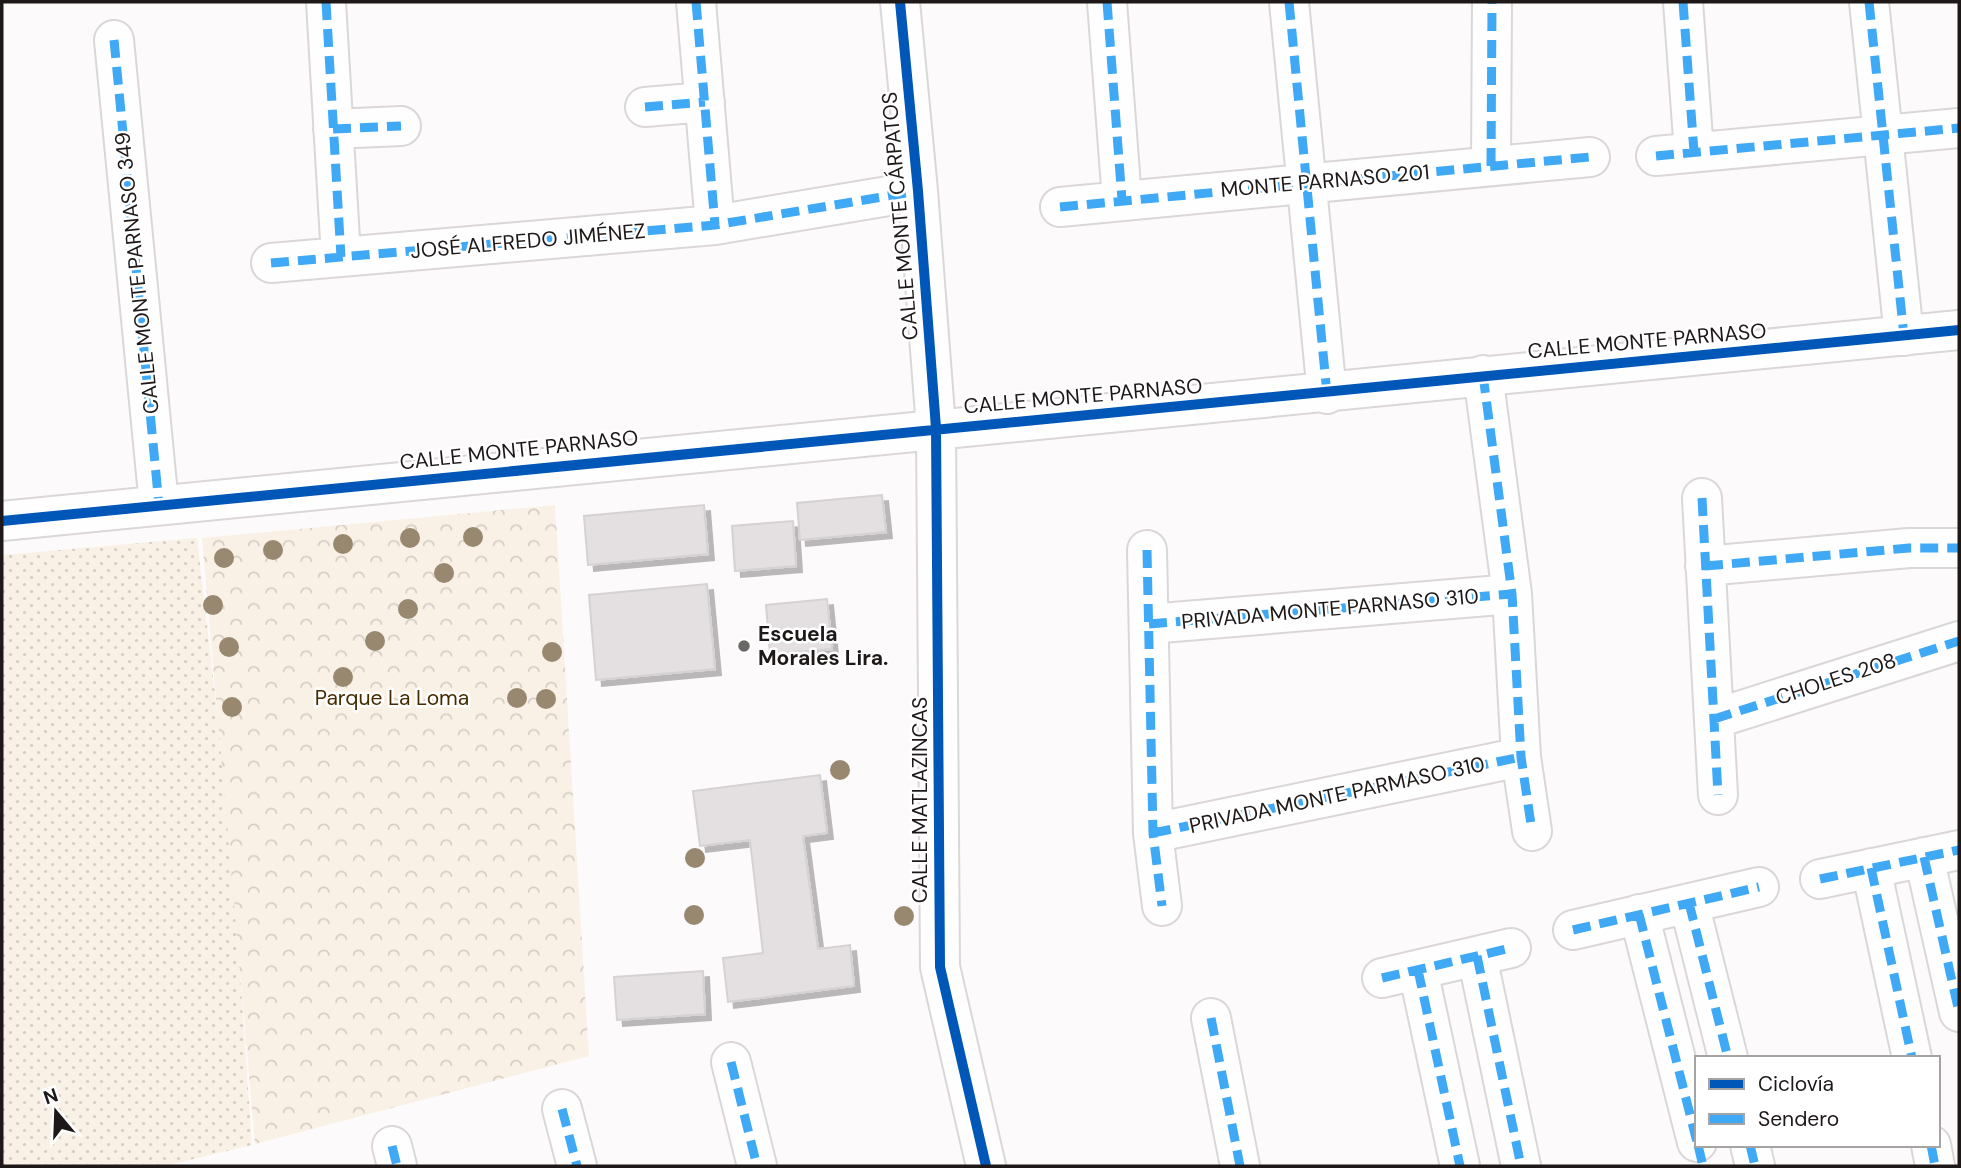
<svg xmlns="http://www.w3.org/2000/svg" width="1961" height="1168" viewBox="0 0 1961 1168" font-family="'DM Sans',sans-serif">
	<defs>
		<pattern id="grass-dots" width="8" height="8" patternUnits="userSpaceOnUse" patternTransform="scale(1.75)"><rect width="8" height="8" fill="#faf1e6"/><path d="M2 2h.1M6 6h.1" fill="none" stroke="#d6cec5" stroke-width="1.8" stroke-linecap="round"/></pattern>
		<pattern id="forest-crowns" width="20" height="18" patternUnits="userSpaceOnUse" patternTransform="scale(1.75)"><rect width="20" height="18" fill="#faf1e6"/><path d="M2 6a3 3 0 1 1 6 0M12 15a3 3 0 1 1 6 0" fill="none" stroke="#d6cec5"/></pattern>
		<filter id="shadow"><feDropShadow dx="6" dy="6" stdDeviation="0" flood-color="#0004"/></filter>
	</defs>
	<rect width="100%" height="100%" fill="#fcfafa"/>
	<!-- grass -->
	<path fill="url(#grass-dots)" d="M197 538 229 816 252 1145 164 1166H2V555Z"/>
	<!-- forest -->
	<path fill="url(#forest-crowns)" d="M555 505 589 1056 255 1144 202 538Z"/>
	<!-- building -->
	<path fill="#e4e0e2" stroke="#d6d1d3" stroke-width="2" filter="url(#shadow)" d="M882 495 886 532 800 540 797 503Z
		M704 505 708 554 588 565 584 516Z
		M793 521 796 566 735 571 732 526Z
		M707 584 715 669 596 680 589 595Z
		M827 599 832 649 770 654 766 605Z
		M820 775 827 833 803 836 818 949 850 945 854 986 728 1002 723 958 763 953 750 840 700 846 693 791Z
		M703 971 705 1014 617 1020 614 977Z"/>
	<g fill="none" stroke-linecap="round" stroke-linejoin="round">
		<defs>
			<path id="minor" d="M326 2 341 257
				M696 2 715 225
				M900 2 918 191 936 428 940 967 986 1166
				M1107 2 1122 200
				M1289 2 1327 394
				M1683 2 1694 152
				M1869 2 1904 336
				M114 40 159 505
				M645 107 705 102
				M333 129 401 126
				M1656 156 1959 128
				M1491 166 1492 2
				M1060 207 1590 157
				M271 263 715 225 918 191
				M1483 375 1512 594 1521 757 1532 831
				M1702 498 1718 795
				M2 521 1959 330
				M1147 550 1153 833 1162 906
				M1705 566 1909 548H1959
				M1149 624 1512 594
				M1714 719 1959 641
				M1153 833 1521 757
				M1924 857 1959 1012
				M1871 868 1912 1058
				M1820 879 1959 850
				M1689 903 1728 1058
				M1639 914 1697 1142
				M1573 930 1759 887
				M1477 956 1521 1166
				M1418 970 1460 1166
				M1382 978 1511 948
				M1211 1018 1240 1166
				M731 1062 757 1166
				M562 1109 577 1166
				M1750 1145 1755 1166
				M1931 1145 1935 1166
				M392 1146 397 1166"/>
		</defs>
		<!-- minor casing -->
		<use href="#minor" stroke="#dbd7d7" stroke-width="42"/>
		<!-- minor -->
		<use href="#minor" stroke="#fffefe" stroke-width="38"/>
		<!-- quiet -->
		<path stroke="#3fa9f5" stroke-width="9" stroke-dasharray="18 9" stroke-linecap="butt" d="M326 2 341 257
			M696 2 715 225
			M1107 2 1122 200
			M1289 2 1327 394
			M1683 2 1694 152
			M1869 2 1904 336
			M114 40 159 505
			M645 107 705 102
			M333 129 401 126
			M1656 156 1959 128
			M1491 166 1492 2
			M1060 207 1590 157
			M271 263 715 225 918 191
			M1483 375 1512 594 1521 757 1532 831
			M1702 498 1718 795
			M1147 550 1153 833 1162 906
			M1705 566 1909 548H1959
			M1149 624 1512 594
			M1714 719 1959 641
			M1153 833 1521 757
			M1924 857 1959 1012
			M1871 868 1912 1058
			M1820 879 1959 850
			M1689 903 1728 1058
			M1639 914 1697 1142
			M1573 930 1759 887
			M1477 956 1521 1166
			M1418 970 1460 1166
			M1382 978 1511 948
			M1211 1018 1240 1166
			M731 1062 757 1166
			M562 1109 577 1166
			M1698 1145 1703 1166
			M1750 1145 1755 1166
			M1931 1145 1935 1166
			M392 1146 397 1166"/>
		<defs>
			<path id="cycleway" d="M900 2 918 191 936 428 940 967 986 1166
				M2 521 1959 330"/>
		</defs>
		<!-- cycleway casing -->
		<use href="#cycleway" stroke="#fff" stroke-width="15"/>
		<!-- cycleway -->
		<use href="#cycleway" stroke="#0057b8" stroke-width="10"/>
	</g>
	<!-- trees -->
	<g fill="#988870">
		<circle cx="473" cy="537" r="10"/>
		<circle cx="410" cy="538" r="10"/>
		<circle cx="343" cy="544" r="10"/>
		<circle cx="273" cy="550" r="10"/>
		<circle cx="224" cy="558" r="10"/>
		<circle cx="444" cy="573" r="10"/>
		<circle cx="213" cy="605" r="10"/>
		<circle cx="408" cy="609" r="10"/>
		<circle cx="375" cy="641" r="10"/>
		<circle cx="229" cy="647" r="10"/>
		<circle cx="552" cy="652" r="10"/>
		<circle cx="343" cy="677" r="10"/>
		<circle cx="517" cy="698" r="10"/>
		<circle cx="546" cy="699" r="10"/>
		<circle cx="232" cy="707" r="10"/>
		<circle cx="840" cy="770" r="10"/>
		<circle cx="695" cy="858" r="10"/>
		<circle cx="694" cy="915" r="10"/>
		<circle cx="904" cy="916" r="10"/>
	</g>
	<!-- markers -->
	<circle fill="#6c6767" stroke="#fff" stroke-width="2.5" cx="744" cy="646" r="7"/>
	<g text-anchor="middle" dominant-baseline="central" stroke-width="5" stroke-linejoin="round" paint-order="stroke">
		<!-- street labels -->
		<g font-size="21" fill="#1e1818" stroke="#fff">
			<text transform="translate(1325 181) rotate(-5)">MONTE PARNASO 201</text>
			<text transform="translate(900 216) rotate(-95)">CALLE MONTE CÁRPATOS</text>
			<text transform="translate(528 241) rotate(-5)">JOSÉ ALFREDO JIMÉNEZ</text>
			<text transform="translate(137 273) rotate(-96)">CALLE MONTE PARNASO 349</text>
			<text transform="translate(1647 341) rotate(-5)">CALLE MONTE PARNASO</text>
			<text transform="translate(1083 396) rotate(-5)">CALLE MONTE PARNASO</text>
			<text transform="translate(519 450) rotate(-6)">CALLE MONTE PARNASO</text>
			<text transform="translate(1330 609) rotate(-5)">PRIVADA MONTE PARNASO 310</text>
			<text transform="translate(1836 679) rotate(-18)">CHOLES 208</text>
			<text transform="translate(1337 795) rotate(-12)">PRIVADA MONTE PARMASO 310</text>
			<text transform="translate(920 800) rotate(-90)">CALLE MATLAZINCAS</text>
		</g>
		<!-- poi labels -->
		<g font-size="21" font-weight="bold" fill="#1e1818" stroke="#fff" text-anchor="start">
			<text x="758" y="634">Escuela<tspan x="758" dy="24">Morales Lira.</tspan></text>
		</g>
		<!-- park labels -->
		<g font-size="21" fill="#472b00" stroke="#fff">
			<text x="392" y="698">Parque La Loma</text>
		</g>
	</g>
	<!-- border -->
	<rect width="1961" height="1168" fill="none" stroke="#1e1818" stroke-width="7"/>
	<!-- legend -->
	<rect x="1695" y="1056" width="245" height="91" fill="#ffffff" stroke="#a5a3a3" stroke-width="2"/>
	<rect x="1709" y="1079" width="35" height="10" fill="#0057b8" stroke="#a5a3a3" stroke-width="2"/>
	<text x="1758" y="1091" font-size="21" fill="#1e1818">Ciclovía</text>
	<rect x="1709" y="1114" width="35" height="10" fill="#3fa9f5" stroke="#a5a3a3" stroke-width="2"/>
	<text x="1758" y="1126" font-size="21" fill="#1e1818">Sendero</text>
	<!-- north arrow -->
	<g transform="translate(56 1112) rotate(341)" stroke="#ffffff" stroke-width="5" paint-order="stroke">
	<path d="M0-5L12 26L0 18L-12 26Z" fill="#1e1818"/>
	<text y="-10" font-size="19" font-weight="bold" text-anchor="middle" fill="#1e1818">N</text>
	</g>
</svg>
